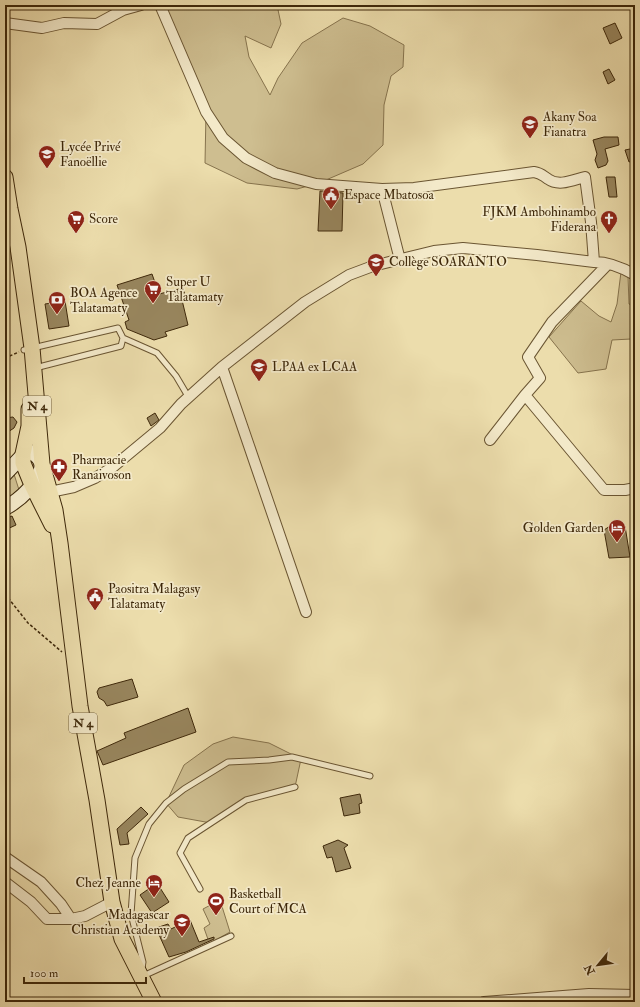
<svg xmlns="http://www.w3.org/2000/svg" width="640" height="1007" viewBox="0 0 640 1007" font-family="'IM FELL Double Pica',serif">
	<rect width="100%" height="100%" fill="#ecddac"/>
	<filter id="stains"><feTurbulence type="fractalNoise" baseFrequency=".005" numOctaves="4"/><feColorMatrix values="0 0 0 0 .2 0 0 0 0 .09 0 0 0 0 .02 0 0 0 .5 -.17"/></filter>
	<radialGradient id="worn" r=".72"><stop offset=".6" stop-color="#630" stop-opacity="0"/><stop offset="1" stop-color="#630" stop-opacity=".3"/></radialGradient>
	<!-- green -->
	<path fill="#cebe90" stroke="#86734d" d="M160 5H277L281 24 271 48 245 36 249 57 270 95 278 78 302 43 343 18 370 26 404 45 403 67 391 76 384 105 383 145 363 164 319 183 297 189 247 183 205 163 206 112Z
		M621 272 628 276 629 304 635 306V336L631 339 612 340 606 369 578 373 549 337 581 301 599 316 611 322 617 304Z
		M13 471 20 493 5 499V476Z
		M233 737 269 743 301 759 295 787 246 800 211 823 178 817 166 803 184 765 213 744Z
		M220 900 230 932 221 937 210 945 204 928 210 924 203 909Z"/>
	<!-- building -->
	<path fill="#98865e" stroke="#3e280a" d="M615 23 622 38 610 44 603 28Z
		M609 69 615 80 608 84 603 72Z
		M604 137H618L619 145 605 149 608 161 606 165 598 168 595 160 597 154 593 140Z
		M635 148V160L629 162 625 150Z
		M606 177H615L617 197H609Z
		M320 191 343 193 342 231H318Z
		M152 274 159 294 183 288 186 299 182 300 188 325 165 332 167 336 154 340 127 329 125 322 129 320 117 285Z
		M65 301 69 326 49 329 45 304Z
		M155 413 159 420 151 426 147 418Z
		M13 417 17 422 14 428 5 434V418Z
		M12 516 16 525 5 530V519Z
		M613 524 625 526 630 557 609 558 604 530Z
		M132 679 138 697 107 706 104 701 99 698 97 692 99 688Z
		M188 708 196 732 103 765 97 751 126 738 124 733Z
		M360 794 362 803 359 804 360 813 344 816 340 798Z
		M141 807 148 814 127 833 129 844 120 845 117 829Z
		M338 840 348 845 344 848 351 868 336 872 332 857 327 858 323 846Z
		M157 883 169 902 152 913 140 895Z
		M190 920 199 942 214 937V939L186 952 169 957 156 928 168 924 171 929Z"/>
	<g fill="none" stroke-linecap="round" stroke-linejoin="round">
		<defs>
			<path id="lane" d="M24 350 118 328 123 338 157 353 176 376 189 398
				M35 368 121 346 123 338
				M200 889 180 853 188 838 246 800 295 787
				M142 968 143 962 131 914 135 858 149 824 166 803 184 789 228 762 269 760 292 757 370 776
				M143 976 231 936"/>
			<path id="street" d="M160 5 206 112 223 138 246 158 275 173 316 184 382 189 400 260
				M5 23 42 28 64 23 97 24 123 10 141 5
				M382 189 414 188 534 172C541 173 542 175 548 179 559 187 573 180 585 177L591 222 594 262
				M222 367 306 612
				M525 395 604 490H625L635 488
				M490 440 525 395 540 378 528 357 552 322 608 264
				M45 493 74 487 95 478 113 467 160 428 181 404 222 367 305 302 349 275 373 266 434 251 463 248 537 255 594 262C608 262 623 268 635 275
				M5 857 41 882 61 904 71 919 85 916 112 902
				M5 882 31 902 47 919H71
				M484 1002 589 994 635 995"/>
			<path id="secondary" d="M5 474 26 452C34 451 39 457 42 464 41 481 20 500 5 508"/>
			<path id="primary" d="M5 177 10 209 18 247 32 348 42 464 55 510 60 543 80 706 97 800 112 902 122 939 154 1002
				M29 409V426L23 454V463L32 485 52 525"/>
		</defs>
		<!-- lane casing -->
		<use href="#lane" stroke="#6a5532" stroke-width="7"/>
		<!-- street casing -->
		<use href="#street" stroke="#6a5532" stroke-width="12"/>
		<!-- secondary casing -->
		<use href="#secondary" stroke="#3e280a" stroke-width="16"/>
		<!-- primary casing -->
		<use href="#primary" stroke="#3e280a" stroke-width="17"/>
		<!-- path -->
		<path stroke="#3e280a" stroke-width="1.5" stroke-dasharray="3 2" stroke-linecap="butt" d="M5 358 19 352
			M5 594 28 623 62 652"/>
		<!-- lane -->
		<use href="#lane" stroke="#f3e9c9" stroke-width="5"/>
		<!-- street -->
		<use href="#street" stroke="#f3e9c9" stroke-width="10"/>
		<!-- secondary -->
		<use href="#secondary" stroke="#f3e9c9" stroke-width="14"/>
		<!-- primary -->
		<use href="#primary" stroke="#ecddac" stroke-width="15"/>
	</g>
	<!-- icons -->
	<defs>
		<symbol id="school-pin" viewBox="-11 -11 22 30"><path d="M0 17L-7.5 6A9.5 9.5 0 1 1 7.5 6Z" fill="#8f2418" stroke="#f3e9c9"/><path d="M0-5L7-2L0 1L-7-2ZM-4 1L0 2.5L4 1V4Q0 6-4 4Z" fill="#fff"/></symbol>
		<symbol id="civic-pin" viewBox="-11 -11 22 30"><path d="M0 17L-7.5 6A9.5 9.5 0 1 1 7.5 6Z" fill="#8f2418" stroke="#f3e9c9"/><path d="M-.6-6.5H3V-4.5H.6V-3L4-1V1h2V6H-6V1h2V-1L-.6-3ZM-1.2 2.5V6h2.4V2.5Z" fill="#fff"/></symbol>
		<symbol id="supermarket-pin" viewBox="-11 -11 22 30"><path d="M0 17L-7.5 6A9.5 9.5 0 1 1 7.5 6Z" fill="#8f2418" stroke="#f3e9c9"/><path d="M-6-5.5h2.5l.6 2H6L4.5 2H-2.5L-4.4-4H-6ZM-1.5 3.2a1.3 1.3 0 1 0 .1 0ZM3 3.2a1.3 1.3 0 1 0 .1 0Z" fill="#fff"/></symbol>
		<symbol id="church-pin" viewBox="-11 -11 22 30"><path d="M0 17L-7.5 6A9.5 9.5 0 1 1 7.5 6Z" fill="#8f2418" stroke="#f3e9c9"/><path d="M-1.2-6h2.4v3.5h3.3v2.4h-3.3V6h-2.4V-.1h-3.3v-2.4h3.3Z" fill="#fff"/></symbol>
		<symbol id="bank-pin" viewBox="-11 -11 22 30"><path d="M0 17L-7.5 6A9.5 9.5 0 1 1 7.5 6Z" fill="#8f2418" stroke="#f3e9c9"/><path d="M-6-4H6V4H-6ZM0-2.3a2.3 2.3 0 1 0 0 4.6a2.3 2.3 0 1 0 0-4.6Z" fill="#fff"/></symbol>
		<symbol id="pharmacy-pin" viewBox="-11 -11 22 30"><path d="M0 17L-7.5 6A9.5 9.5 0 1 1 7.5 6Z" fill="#8f2418" stroke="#f3e9c9"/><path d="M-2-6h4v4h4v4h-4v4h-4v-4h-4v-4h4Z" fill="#fff"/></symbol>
		<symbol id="hotel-pin" viewBox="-11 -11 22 30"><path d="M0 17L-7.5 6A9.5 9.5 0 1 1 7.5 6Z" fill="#8f2418" stroke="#f3e9c9"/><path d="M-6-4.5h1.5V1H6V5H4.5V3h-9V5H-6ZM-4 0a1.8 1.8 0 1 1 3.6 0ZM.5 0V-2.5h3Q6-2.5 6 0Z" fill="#fff"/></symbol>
		<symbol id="stadium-pin" viewBox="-11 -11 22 30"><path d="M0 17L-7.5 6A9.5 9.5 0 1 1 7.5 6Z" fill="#8f2418" stroke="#f3e9c9"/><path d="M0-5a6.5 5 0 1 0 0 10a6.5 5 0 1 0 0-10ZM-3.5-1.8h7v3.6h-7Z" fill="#fff"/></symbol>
	</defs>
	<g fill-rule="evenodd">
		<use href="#school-pin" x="520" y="114" width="20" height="27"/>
		<use href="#school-pin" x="37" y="144" width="20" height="27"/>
		<use href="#civic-pin" x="321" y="185" width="20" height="27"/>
		<use href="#supermarket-pin" x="66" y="209" width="20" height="27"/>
		<use href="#church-pin" x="599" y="209" width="20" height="27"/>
		<use href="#school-pin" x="366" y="252" width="20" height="27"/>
		<use href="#supermarket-pin" x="143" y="279" width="20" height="27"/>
		<use href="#bank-pin" x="47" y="290" width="20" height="27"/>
		<use href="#school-pin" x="249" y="357" width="20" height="27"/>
		<use href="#pharmacy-pin" x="49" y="457" width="20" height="27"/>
		<use href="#hotel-pin" x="607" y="518" width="20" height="27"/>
		<use href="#civic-pin" x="85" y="586" width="20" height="27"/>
		<use href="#hotel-pin" x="144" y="873" width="20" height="27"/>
		<use href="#stadium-pin" x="206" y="891" width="20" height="27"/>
		<use href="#school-pin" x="172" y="912" width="20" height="27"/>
	</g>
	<g text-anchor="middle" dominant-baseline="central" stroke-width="3.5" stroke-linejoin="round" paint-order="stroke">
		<!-- shield labels -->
		<g fill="#f3e9c9" stroke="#746243" stroke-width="1">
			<rect x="23" y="396" width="28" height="20" rx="3"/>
			<rect x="69" y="713" width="28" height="20" rx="3"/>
		</g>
		<g font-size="12" font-weight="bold" fill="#3e280a">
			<text x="37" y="406">N 4</text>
			<text x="83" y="723">N 4</text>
		</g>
		<!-- poi labels -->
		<g font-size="13" fill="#3e280a" stroke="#f3e9c9" text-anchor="start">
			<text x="543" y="117">Akany Soa<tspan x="543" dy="15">Fianatra</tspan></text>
			<text x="60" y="147">Lycée Privé<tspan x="60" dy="15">Fanoëllie</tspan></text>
			<text x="344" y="195">Espace Mbatosoa</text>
			<text x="596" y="212" text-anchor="end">FJKM Ambohinambo<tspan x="596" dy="15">Fiderana</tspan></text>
			<text x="89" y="219">Score</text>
			<text x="389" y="262">Collège SOARANTO</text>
			<text x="166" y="282">Super U<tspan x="166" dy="15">Talatamaty</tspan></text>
			<text x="70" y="293">BOA Agence<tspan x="70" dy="15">Talatamaty</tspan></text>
			<text x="272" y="367">LPAA ex LCAA</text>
			<text x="72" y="460">Pharmacie<tspan x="72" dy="15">Ranaivoson</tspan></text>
			<text x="604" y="528" text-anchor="end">Golden Garden</text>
			<text x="108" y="589">Paositra Malagasy<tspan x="108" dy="15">Talatamaty</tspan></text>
			<text x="141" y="883" text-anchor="end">Chez Jeanne</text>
			<text x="229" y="894">Basketball<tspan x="229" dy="15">Court of MCA</tspan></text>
			<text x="169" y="915" text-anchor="end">Madagascar<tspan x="169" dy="15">Christian Academy</tspan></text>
		</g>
	</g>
	<!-- margin -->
	<rect width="640" height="1007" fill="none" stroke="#ecddac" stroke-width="20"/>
	<rect x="6" y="6" width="628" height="995" fill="none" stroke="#3e280a" stroke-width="2"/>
	<rect x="10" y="10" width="620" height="987" fill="none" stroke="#3e280a"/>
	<!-- north arrow -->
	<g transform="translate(598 965) rotate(241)" stroke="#f3e9c9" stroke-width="3" paint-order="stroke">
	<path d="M0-3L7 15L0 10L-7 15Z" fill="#3e280a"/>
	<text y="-6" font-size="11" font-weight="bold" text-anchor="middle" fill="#3e280a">N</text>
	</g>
	<!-- scale -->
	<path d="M24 977v6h122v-6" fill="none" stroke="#3e280a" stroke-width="2"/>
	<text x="30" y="977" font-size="12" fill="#3e280a" stroke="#f3e9c9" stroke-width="3" paint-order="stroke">100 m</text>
	<rect width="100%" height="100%" filter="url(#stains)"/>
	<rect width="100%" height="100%" fill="url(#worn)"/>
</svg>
